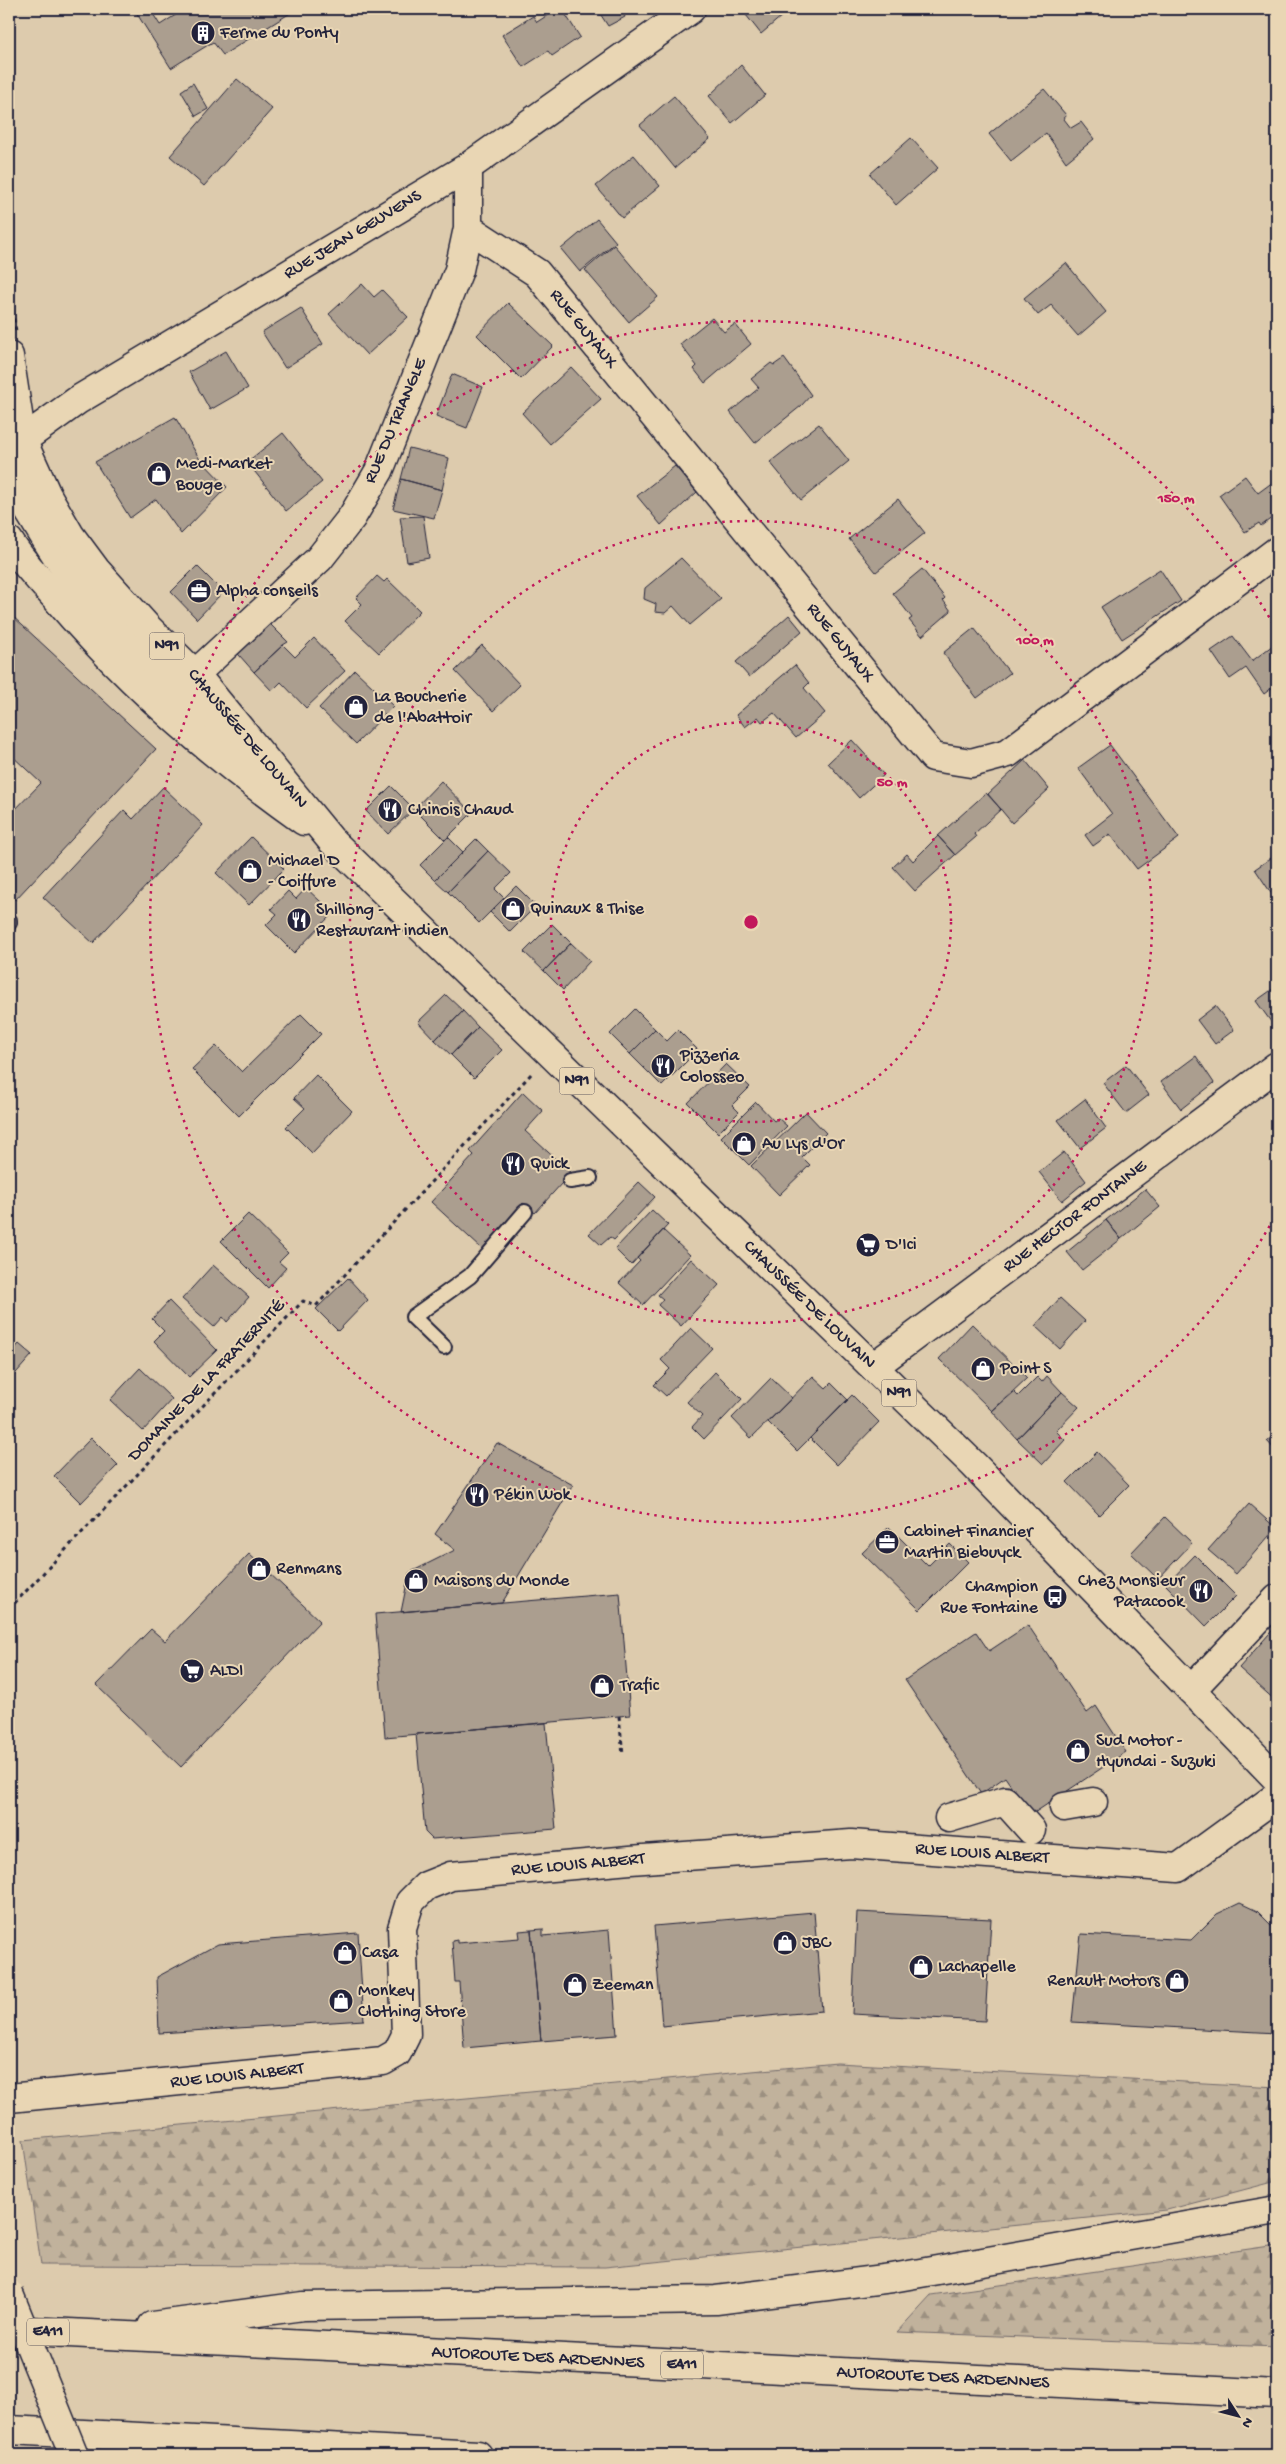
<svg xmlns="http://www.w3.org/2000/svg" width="1286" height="2464" viewBox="0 0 1286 2464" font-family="'Gochi Hand',sans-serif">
	<defs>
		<pattern id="forest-firs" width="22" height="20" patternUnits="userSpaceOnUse" patternTransform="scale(1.25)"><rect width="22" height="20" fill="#c1b29c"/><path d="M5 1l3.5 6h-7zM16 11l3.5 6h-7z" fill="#9c9080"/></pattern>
	</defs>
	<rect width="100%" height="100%" fill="#ddcbad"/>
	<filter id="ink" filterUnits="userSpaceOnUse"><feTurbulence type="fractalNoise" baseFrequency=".02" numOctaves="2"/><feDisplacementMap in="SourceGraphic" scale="10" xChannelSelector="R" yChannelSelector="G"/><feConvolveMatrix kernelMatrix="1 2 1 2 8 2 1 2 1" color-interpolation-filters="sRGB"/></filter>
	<g filter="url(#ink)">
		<!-- forest -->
		<path fill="url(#forest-firs)" stroke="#726a6c" d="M837 2063 1277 2087V2181L1167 2210 605 2267 41 2265 23 2140Z
			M1277 2245V2347L897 2332 931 2295Z"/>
		<!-- building -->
		<path fill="#ab9e8f" stroke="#22223b" d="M134 9H150L160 25 185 9H289L292 12 223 55 213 42 171 68Z
			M557 9H562L580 37 552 56 548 51 523 67 502 35 533 16 537 22Z
			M597 9H624L622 10 625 17 608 26Z
			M754 9H790L761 34 746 15Z
			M741 65 765 95 732 123 709 96Z
			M237 79 272 109 204 186 170 156Z
			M193 83 208 109 196 116 181 91Z
			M1044 89 1066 115 1064 119 1071 128 1081 122 1094 139 1066 162 1046 133 1011 161 989 134Z
			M674 96 710 139 675 168 640 125Z
			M911 138 938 168 896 205 870 174Z
			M634 155 660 186 622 218 596 186Z
			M597 219 616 242 580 272 561 249Z
			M614 245 658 297 629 322 585 270Z
			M1066 263 1106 312 1078 336 1051 305 1038 315 1024 298Z
			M362 284 374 297 382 290 408 317 367 355 329 314Z
			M508 303 553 346 521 379 477 335Z
			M301 308 323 344 285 368 262 332Z
			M712 318 724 332 735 324 751 344 705 383 694 369 697 366 680 344Z
			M226 351 248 388 210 410 189 372Z
			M784 358 811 395 801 406 755 443 730 412 759 388 751 379 771 363 774 365Z
			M571 367 601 399 550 444 522 413Z
			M452 374 483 387 467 428 436 416Z
			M175 417 199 458 227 487 181 534 156 499 130 518 95 462Z
			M819 424 849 461 801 500 770 462Z
			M283 433 322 482 286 511 247 462Z
			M409 448 449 458 442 490 401 479Z
			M675 466 697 492 661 525 637 496Z
			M1245 476 1258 493 1277 479V514L1261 526 1259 523 1245 532 1219 495Z
			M401 479 442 490 434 518 393 509Z
			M898 499 925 533 876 572 849 539Z
			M423 516 429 558 407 562 400 517Z
			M681 558 721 599 690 625 673 606 665 613 655 612 656 604 644 599 645 588Z
			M197 566 223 592 197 619 171 592Z
			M922 569 945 598 943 600 951 611 922 636 909 620 912 618 893 593Z
			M1160 569 1181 601 1122 639 1101 607Z
			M377 576 384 582 387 579 420 611 379 653 345 621 362 604 356 598Z
			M9 613 156 749 15 900 9 893V816L41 783 9 753Z
			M789 615 802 631 749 677 736 662Z
			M262 616 288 642 283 645 254 672 232 647Z
			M974 628 1010 673 977 698 943 653Z
			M1233 636 1252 661 1277 642V684L1264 694 1246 668 1230 679 1211 651Z
			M314 638 345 671 306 708 281 682 272 691 254 672 283 645 295 657Z
			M482 645 520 685 493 711 455 671Z
			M795 665 809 683 804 688 825 713 796 738 774 713 762 722 758 717 745 727 736 715Z
			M355 670 393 706 356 744 319 708Z
			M852 740 884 775 859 798 828 763Z
			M1110 745 1179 838 1137 869 1110 834 1093 846 1085 835 1112 814 1078 768Z
			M1025 760 1049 789 1012 823 988 794Z
			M441 781 472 813 445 840 414 809Z
			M391 786 414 809 388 834 366 811Z
			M163 787 203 825 93 943 43 897 124 810 133 819Z
			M986 793 1001 809 974 834 976 837 955 855 938 836Z
			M938 836 955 855 915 891 893 867 907 854 913 861Z
			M251 837 284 869 249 905 216 873Z
			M448 837 463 852 435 880 420 865Z
			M476 839 488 851 448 892 435 880Z
			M488 851 511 873 495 889 504 898 479 923 448 892Z
			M1277 854V902L1255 869Z
			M516 886 536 906 510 932 490 912Z
			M306 888 333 913 294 953 266 925 277 914 271 909 288 891 296 899Z
			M552 924 571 943 544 971 524 952Z
			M571 943 590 961 563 990 544 971Z
			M1277 986V1030L1256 1001Z
			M446 995 463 1011 435 1040 418 1022Z
			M1215 1006 1234 1030 1215 1044 1197 1020Z
			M635 1009 655 1029 630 1054 610 1034Z
			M463 1011 478 1027 451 1055 435 1040Z
			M301 1014 321 1034 239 1116 192 1069 216 1046 242 1072Z
			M478 1027 502 1050 474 1078 451 1055Z
			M655 1029 667 1041 678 1030 698 1050 662 1086 630 1054Z
			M1196 1056 1214 1083 1181 1109 1161 1082Z
			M726 1064 750 1087 732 1105 739 1112 718 1133 688 1103Z
			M1126 1065 1149 1095 1126 1113 1103 1083Z
			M316 1075 352 1111 312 1153 286 1127 305 1108 294 1098Z
			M523 1092 543 1111 525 1131 571 1173 535 1213 523 1203 482 1249 431 1202 474 1155 470 1151Z
			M1277 1096V1110L1271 1101Z
			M1085 1099 1106 1128 1080 1148 1058 1120Z
			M756 1102 774 1121 778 1118 787 1126 749 1165 721 1137Z
			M806 1112 826 1133 802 1157 810 1165 779 1195 751 1166Z
			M1064 1152 1086 1181 1062 1201 1039 1172Z
			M639 1182 655 1197 614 1240 610 1237 601 1245 589 1234Z
			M1145 1189 1160 1207 1121 1239 1106 1220Z
			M652 1210 668 1225 631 1265 615 1249Z
			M248 1214 288 1253 279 1262 286 1268 268 1288 221 1241Z
			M1106 1220 1121 1239 1082 1270 1067 1252Z
			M663 1230 690 1255 643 1305 619 1283 640 1261 637 1258Z
			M691 1259 719 1285 681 1326 658 1305 663 1299 658 1295Z
			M213 1265 249 1297 227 1322 223 1317 214 1327 182 1299Z
			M348 1278 368 1300 338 1331 316 1309Z
			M1060 1298 1085 1321 1060 1349 1035 1326Z
			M169 1301 217 1350 189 1377 154 1341 164 1331 152 1319Z
			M972 1324 1027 1378 992 1411 939 1359Z
			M691 1328 712 1348 666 1396 654 1385 670 1369 661 1360Z
			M19 1344 32 1355 9 1381V1355Z
			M140 1368 172 1399 143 1431 110 1400Z
			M715 1372 742 1399 704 1439 692 1427 702 1416 687 1402Z
			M813 1376 826 1388 831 1383 848 1400 797 1451 768 1422Z
			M1047 1376 1062 1392 1017 1439 992 1411 1014 1392 1018 1396 1037 1377 1042 1382Z
			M771 1378 792 1398 751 1438 732 1418Z
			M1062 1392 1079 1407 1056 1431 1065 1440 1043 1464 1017 1439Z
			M852 1395 879 1422 837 1465 810 1438Z
			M1277 1432V1452L1267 1441Z
			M91 1438 118 1465 81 1503 54 1476Z
			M497 1443 573 1485 502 1603 401 1612 409 1573 455 1550 435 1534Z
			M1097 1452 1129 1485 1099 1515 1067 1482Z
			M1249 1504 1276 1528 1236 1574 1208 1550Z
			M1165 1517 1192 1543 1158 1579 1131 1553Z
			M889 1527 928 1566 950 1544 968 1562 920 1610 862 1553Z
			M249 1554 320 1621 181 1767 96 1685 151 1629 165 1641Z
			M1195 1555 1236 1596 1206 1626 1166 1585Z
			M620 1593 630 1715 385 1737 375 1614Z
			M1028 1625 1087 1713 1096 1706 1126 1752 1031 1815 1005 1777 981 1794 905 1680 976 1632 989 1651Z
			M1277 1625V1702L1239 1668Z
			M546 1723 556 1829 432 1839 425 1832 416 1734Z
			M1240 1903 1257 1911 1277 1931V2033L1072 2022 1081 1934 1191 1940 1217 1914Z
			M814 1912 822 2011 662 2026 654 1926Z
			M857 1912 991 1919 985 2021 852 2014Z
			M543 1929V1936L609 1930 617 2035 541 2041 531 1930Z
			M531 1930 541 2041 464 2048 459 1982H455L452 1941 457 1940V1943L520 1938 519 1931Z
			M358 1933 364 2020 159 2033 157 1977 218 1944Z"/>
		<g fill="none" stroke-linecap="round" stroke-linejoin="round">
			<defs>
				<path id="lane" d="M9 449 28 483
					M9 920V923
					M570 1181 590 1178
					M444 1347 413 1317 470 1276 525 1212"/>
				<path id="street" d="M468 228 537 273 933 757 971 763 1008 753 1277 551
					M195 674 319 559 352 517 379 471 459 270 468 228V167
					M873 1367 1277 1066
					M1191 1690 1277 1599
					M1064 1807 1093 1802
					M949 1818 1005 1801 1031 1830
					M9 2098 383 2061 397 2053 406 2035 402 1928 410 1902 426 1886 451 1876 630 1860 851 1844 1178 1868 1277 1796"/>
				<path id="secondary" d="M9 450 78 400 468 167 691 9
					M9 481C33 514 52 554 78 586 139 658 209 725 278 790"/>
				<path id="primary" d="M9 356 22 440 47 495 70 535 96 570 148 628 195 674 331 840 974 1465 1277 1779
					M9 541C21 561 39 579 55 597 127 682 213 757 304 821"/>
				<path id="highway" d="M152 2326 303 2306 716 2300 892 2278 1277 2210
					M9 2330 1277 2394
					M9 2430 478 2455"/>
			</defs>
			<!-- lane casing -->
			<use href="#lane" stroke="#22223b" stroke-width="18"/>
			<!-- street casing -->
			<use href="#street" stroke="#22223b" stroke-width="31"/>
			<!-- secondary casing -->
			<use href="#secondary" stroke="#22223b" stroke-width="31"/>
			<!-- primary casing -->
			<use href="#primary" stroke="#22223b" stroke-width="31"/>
			<!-- highway casing -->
			<use href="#highway" stroke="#22223b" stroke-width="31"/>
			<!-- path -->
			<path stroke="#22223b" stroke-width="3" stroke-dasharray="4 4" stroke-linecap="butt" d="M9 295 16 331
				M9 1609 303 1301 316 1306 533 1072
				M619 1716 623 1755"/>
			<!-- lane -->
			<use href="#lane" stroke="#e9d6b4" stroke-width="14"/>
			<!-- street -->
			<use href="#street" stroke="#e9d6b4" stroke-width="28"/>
			<!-- secondary -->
			<use href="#secondary" stroke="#e9d6b4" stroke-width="28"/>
			<!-- primary -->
			<use href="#primary" stroke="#e9d6b4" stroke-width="28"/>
			<!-- highway -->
			<use href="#highway" stroke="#e9d6b4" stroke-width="28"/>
			<defs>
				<path id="secondary-bridge" d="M9 2294 74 2455"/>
			</defs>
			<!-- secondary-bridge casing -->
			<use href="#secondary-bridge" stroke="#22223b" stroke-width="31" stroke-linecap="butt"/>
			<!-- secondary-bridge -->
			<use href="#secondary-bridge" stroke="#e9d6b4" stroke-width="28"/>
		</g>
	</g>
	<!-- distance rings -->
	<g fill="none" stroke="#c2185b" stroke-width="2.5" stroke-dasharray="2.5 5">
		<circle cx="751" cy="922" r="200"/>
		<circle cx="751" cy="922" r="401"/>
		<path d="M1277 1213A601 601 0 1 1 1277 631"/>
	</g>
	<!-- icons -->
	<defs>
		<symbol id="building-disc" viewBox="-11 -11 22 22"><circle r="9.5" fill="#22223b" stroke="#e9d6b4"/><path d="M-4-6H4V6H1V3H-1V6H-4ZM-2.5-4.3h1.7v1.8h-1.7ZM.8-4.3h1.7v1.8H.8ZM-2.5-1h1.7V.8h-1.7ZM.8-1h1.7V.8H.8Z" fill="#fff"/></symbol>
		<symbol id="shop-disc" viewBox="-11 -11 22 22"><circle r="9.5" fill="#22223b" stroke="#e9d6b4"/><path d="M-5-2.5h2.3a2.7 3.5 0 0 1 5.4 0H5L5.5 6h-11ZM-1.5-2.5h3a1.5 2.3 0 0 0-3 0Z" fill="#fff"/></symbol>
		<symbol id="office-disc" viewBox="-11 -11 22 22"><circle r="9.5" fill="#22223b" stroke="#e9d6b4"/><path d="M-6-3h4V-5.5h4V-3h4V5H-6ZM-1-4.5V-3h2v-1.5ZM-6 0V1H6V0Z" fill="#fff"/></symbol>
		<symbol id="restaurant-disc" viewBox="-11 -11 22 22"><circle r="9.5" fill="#22223b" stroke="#e9d6b4"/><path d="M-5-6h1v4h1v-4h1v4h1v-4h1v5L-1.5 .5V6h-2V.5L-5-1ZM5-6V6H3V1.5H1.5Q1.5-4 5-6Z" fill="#fff"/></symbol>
		<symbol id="supermarket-disc" viewBox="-11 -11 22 22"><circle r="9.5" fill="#22223b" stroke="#e9d6b4"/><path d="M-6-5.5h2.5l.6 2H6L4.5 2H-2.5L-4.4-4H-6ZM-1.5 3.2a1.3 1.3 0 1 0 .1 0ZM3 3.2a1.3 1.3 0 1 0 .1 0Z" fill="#fff"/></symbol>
		<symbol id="bus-disc" viewBox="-11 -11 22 22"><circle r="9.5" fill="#22223b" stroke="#e9d6b4"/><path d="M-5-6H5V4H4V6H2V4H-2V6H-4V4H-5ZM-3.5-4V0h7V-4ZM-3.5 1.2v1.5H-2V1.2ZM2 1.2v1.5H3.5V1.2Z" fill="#fff"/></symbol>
	</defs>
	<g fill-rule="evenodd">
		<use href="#building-disc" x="189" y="19" width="28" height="28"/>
		<use href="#shop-disc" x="145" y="460" width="28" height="28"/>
		<use href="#office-disc" x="185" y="577" width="28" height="28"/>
		<use href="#shop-disc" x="342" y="693" width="28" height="28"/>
		<use href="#restaurant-disc" x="376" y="796" width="28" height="28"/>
		<use href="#shop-disc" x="236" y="857" width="28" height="28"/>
		<use href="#shop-disc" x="499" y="895" width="28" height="28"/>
		<use href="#restaurant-disc" x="285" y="906" width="28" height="28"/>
		<use href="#restaurant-disc" x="649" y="1052" width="28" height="28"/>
		<use href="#shop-disc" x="730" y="1130" width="28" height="28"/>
		<use href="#restaurant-disc" x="499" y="1150" width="28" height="28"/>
		<use href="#supermarket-disc" x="854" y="1231" width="28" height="28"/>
		<use href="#shop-disc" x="969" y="1355" width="28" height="28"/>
		<use href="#restaurant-disc" x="463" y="1481" width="28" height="28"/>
		<use href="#office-disc" x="873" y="1528" width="28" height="28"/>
		<use href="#shop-disc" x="245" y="1555" width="28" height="28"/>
		<use href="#shop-disc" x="402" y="1567" width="28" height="28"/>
		<use href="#restaurant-disc" x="1187" y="1577" width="28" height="28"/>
		<use href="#bus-disc" x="1041" y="1583" width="28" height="28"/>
		<use href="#supermarket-disc" x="178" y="1657" width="28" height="28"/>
		<use href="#shop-disc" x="588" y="1672" width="28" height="28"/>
		<use href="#shop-disc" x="1064" y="1737" width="28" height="28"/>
		<use href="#shop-disc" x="771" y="1929" width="28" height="28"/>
		<use href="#shop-disc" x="331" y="1939" width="28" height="28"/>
		<use href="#shop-disc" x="907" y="1953" width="28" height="28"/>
		<use href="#shop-disc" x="1163" y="1967" width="28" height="28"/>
		<use href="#shop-disc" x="561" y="1971" width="28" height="28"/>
		<use href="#shop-disc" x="327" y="1987" width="28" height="28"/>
	</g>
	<g text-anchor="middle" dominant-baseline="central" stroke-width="4" stroke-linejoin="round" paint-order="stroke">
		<!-- shield labels -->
		<g fill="#e9d6b4" stroke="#5e585f" stroke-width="1">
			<rect x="149.5" y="632.5" width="35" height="27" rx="4"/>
			<rect x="559.5" y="1067.5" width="35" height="27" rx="4"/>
			<rect x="881.5" y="1379.5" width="35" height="27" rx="4"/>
			<rect x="27" y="2318.5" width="42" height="27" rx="4"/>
			<rect x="661" y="2351.5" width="42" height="27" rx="4"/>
		</g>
		<g font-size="16" font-weight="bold" fill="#22223b">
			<text x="167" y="646">N91</text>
			<text x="577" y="1081">N91</text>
			<text x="899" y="1393">N91</text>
			<text x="48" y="2332">E411</text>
			<text x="682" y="2365">E411</text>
		</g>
		<!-- poi labels -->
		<g font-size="18" fill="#22223b" stroke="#e9d6b4" text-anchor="start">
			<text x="220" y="33">Ferme du Ponty</text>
			<text x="176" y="464">Medi-Market<tspan x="176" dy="21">Bouge</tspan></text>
			<text x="216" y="591">Alpha conseils</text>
			<text x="374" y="697">La Boucherie<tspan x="374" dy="21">de l'Abattoir</tspan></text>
			<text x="408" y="810">Chinois Chaud</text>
			<text x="268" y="861">Michael D<tspan x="268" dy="21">- Coiffure</tspan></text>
			<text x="530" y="909">Quinaux &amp; Thise</text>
			<text x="316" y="910">Shillong -<tspan x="316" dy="21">Restaurant indien</tspan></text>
			<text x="680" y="1056">Pizzeria<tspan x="680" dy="21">Colosseo</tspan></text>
			<text x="762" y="1144">Au Lys d'Or</text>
			<text x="530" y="1164">Quick</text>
			<text x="886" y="1245">D'Ici</text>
			<text x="1000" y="1369">Point S</text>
			<text x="494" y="1495">Pékin Wok</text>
			<text x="904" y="1532">Cabinet Financier<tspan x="904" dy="21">Martin Biebuyck</tspan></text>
			<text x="276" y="1569">Renmans</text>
			<text x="434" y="1581">Maisons du Monde</text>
			<text x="1184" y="1581" text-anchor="end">Chez Monsieur<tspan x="1184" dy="21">Patacook</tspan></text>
			<text x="1038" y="1587" text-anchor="end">Champion<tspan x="1038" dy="21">Rue Fontaine</tspan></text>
			<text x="210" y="1671">ALDI</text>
			<text x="620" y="1686">Trafic</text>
			<text x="1096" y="1741">Sud Motor -<tspan x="1096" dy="21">Hyundai - Suzuki</tspan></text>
			<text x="802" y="1943">JBC</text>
			<text x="362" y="1953">Casa</text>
			<text x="938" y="1967">Lachapelle</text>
			<text x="1160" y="1981" text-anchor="end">Renault Motors</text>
			<text x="592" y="1985">Zeeman</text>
			<text x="358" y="1991">Monkey<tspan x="358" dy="21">Clothing Store</tspan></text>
		</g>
		<!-- street labels -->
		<g font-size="18" fill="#22223b" stroke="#e9d6b4">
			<text transform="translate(353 235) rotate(-31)">RUE JEAN GEUVENS</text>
			<text transform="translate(583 329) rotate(51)">RUE GUYAUX</text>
			<text transform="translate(396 421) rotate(-67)">RUE DU TRIANGLE</text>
			<text transform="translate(840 643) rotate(51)">RUE GUYAUX</text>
			<text transform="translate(247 739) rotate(50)">CHAUSSÉE DE LOUVAIN</text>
			<text transform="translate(1075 1217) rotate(-37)">RUE HECTOR FONTAINE</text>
			<text transform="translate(809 1305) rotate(44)">CHAUSSÉE DE LOUVAIN</text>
			<text transform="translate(207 1381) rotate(-46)">DOMAINE DE LA FRATERNITÉ</text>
			<text transform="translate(982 1854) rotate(4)">RUE LOUIS ALBERT</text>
			<text transform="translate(578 1865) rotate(-5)">RUE LOUIS ALBERT</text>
			<text transform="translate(237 2076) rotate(-6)">RUE LOUIS ALBERT</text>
			<text transform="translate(538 2358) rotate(3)">AUTOROUTE DES ARDENNES</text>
			<text transform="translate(943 2378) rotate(3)">AUTOROUTE DES ARDENNES</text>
		</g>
	</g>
	<circle cx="751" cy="922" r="8" fill="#c2185b" stroke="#e9d6b4" stroke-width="2.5"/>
	<g font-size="15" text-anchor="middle" font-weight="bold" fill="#c2185b" stroke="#e9d6b4" stroke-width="4" stroke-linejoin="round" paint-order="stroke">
		<text x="1176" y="502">150 m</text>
		<text x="1035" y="644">100 m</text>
		<text x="892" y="786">50 m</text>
	</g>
	<!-- margin -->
	<rect width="1286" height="2464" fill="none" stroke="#e9d6b4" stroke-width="30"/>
	<rect x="15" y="15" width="1256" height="2434" fill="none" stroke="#22223b" stroke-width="2" filter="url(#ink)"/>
	<!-- north arrow -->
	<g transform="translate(1238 2416) rotate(126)" stroke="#e9d6b4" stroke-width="4" paint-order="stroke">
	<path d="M0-4L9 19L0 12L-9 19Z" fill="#22223b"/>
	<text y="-8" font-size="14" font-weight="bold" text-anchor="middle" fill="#22223b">N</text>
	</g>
</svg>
